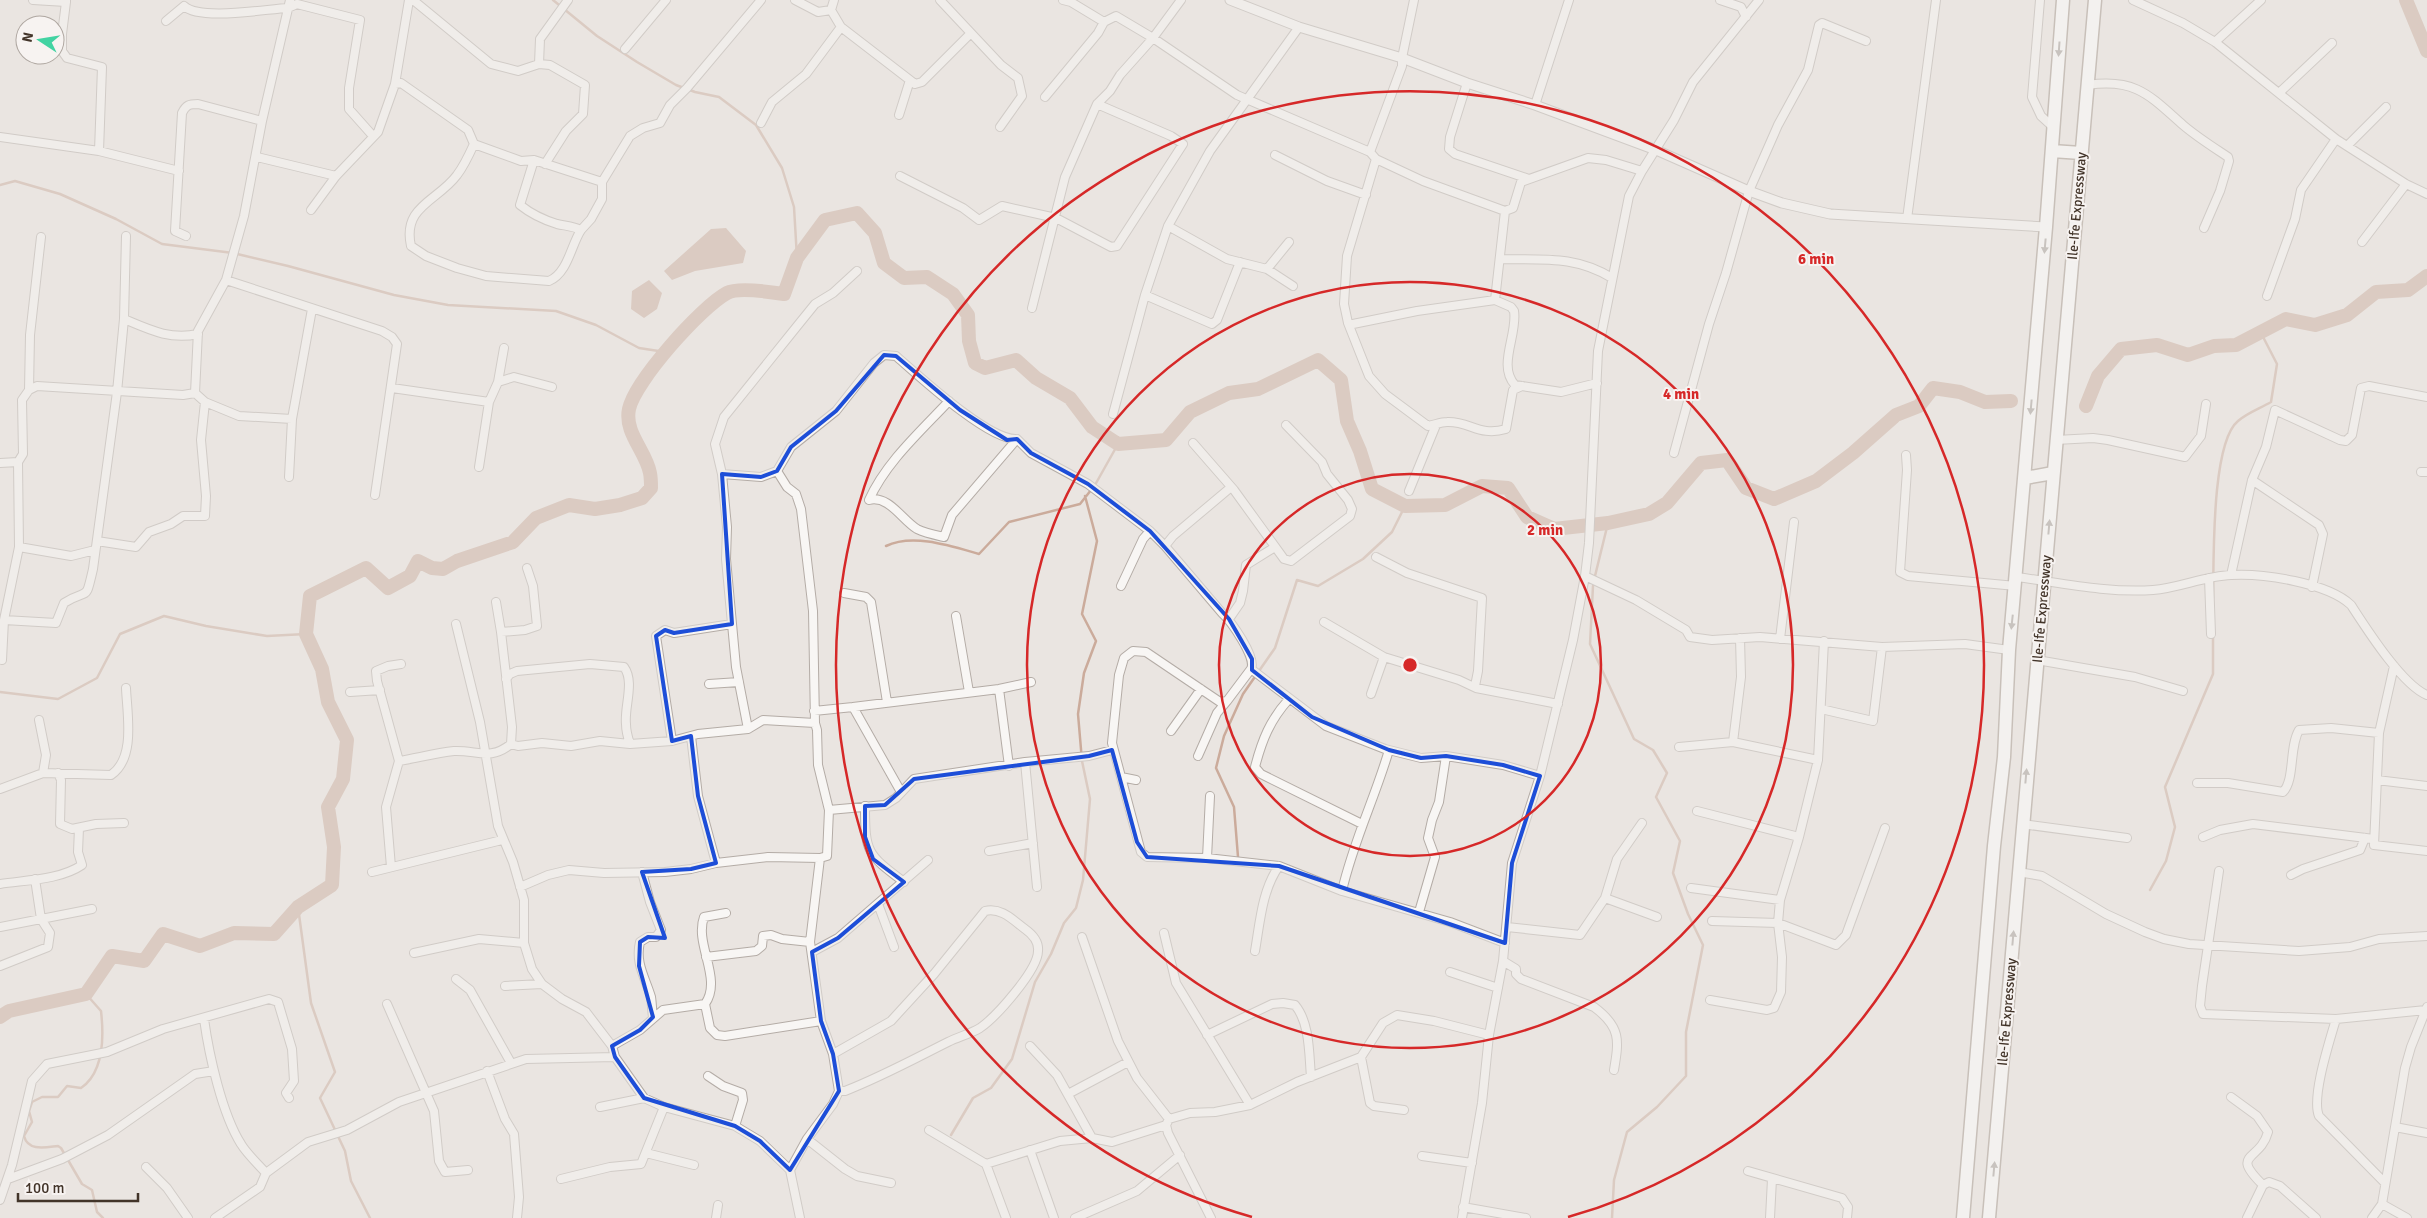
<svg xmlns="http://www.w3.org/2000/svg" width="2427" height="1218" viewBox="0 0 2427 1218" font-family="Signika,sans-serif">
	<rect width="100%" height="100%" fill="#eae5e1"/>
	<!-- water -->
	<path fill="#cbab9b" d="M726 228 746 251 743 263 695 271 672 280 664 271 711 229Z
		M649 280 662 293 657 309 644 318 631 309 632 291Z"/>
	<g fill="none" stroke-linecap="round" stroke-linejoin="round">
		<!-- stream -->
		<path stroke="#cbab9b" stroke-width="2.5" d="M553 0 597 36 637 62 676 85 695 92 719 97 756 125 782 168 794 207 797 258
			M0 185 15 181 60 194 116 219 162 244 233 253 288 266 394 295 448 305 556 311 596 325 639 348 665 352
			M886 546C913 533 951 546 979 554L1009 522 1080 504 1095 485 1118 444
			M1595 576 1608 523
			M1593 586 1590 644 1634 739 1653 750 1667 773 1656 797 1680 841 1673 873 1688 914 1703 945 1686 1032V1076L1657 1107 1627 1132 1614 1180 1612 1218
			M2213 598C2214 562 2211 443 2238 421 2247 413 2261 408 2271 402L2277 364 2260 331
			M0 692 58 699 97 678 120 634 164 616 206 626 267 636 306 634
			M1238 857 1234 807 1216 768 1224 736 1243 694 1275 648 1297 580 1318 586 1363 559 1392 532 1405 506
			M2150 890 2166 861 2175 827 2165 787 2213 674V636
			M298 907 311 1003 335 1072 320 1098 345 1151 351 1181 370 1218
			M86 994 101 1011C104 1037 104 1072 81 1088L67 1086 58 1097H42L32 1102 29 1111 32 1122 24 1136C28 1152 47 1147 58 1146L61 1148 82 1184 92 1190 97 1212 103 1218
			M951 1135 973 1098 991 1088 1012 1059 1035 982 1051 954 1064 923 1076 908 1083 880 1090 799 1082 761 1078 714 1084 673 1096 641 1082 614 1097 541 1085 496"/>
		<!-- river -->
		<path stroke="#cbab9b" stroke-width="14" d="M2406 0 2427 51
			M2086 406 2098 376 2121 349 2157 345 2188 355 2214 346 2236 345 2286 319 2315 325 2347 315 2376 292 2408 290 2427 276
			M0 1017 9 1011 86 994 112 956 144 961 163 934 200 946 234 933 274 934 298 907 332 885 334 847 328 807 343 779 347 740 328 702 322 669 306 634 310 596 366 568 388 588 410 576 418 561 432 568 443 569 457 561 513 542 536 518 569 505 595 509 620 505 642 498 651 488C651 483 651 478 650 473 646 451 624 433 629 409 635 381 701 307 727 293 738 287 771 292 784 294L797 258 825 220 857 213 875 233 884 263 904 278 927 277 953 294 968 315 969 341 975 363 985 368 1016 360 1036 378 1070 398 1092 427 1118 444 1166 440 1190 412 1229 393 1258 389 1318 360 1341 380 1347 421 1360 451 1372 489 1405 506 1445 505 1482 486 1508 488 1527 517 1554 529 1608 523 1649 514 1667 503 1701 463 1727 460 1746 488 1774 499 1816 481 1853 453 1896 415 1919 406 1933 388 1960 392 1985 402 2011 401"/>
		<defs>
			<path id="minor" d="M33 0 66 2V0
				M413 0 491 64 518 71 539 64 550 65 585 85 583 114 566 131 545 164
				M795 0 818 12 831 10
				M940 0 1001 65 1018 78 1022 96 1000 127
				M1063 0 1071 2 1104 22
				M1414 0 1402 58V66L1370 152 1376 159 1423 181 1505 211 1495 300
				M1720 0 1741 7 1746 17
				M2040 0 2032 97 2041 116 2053 127
				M2133 0 2183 23 2215 42 2336 139 2406 184 2427 194
				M66 2 62 34V51L67 58 102 67 99 151
				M166 21 184 6C200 21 266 9 288 8L297 4 360 20 349 88V109L373 136
				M841 27 915 84 922 82 971 33
				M2215 42 2261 0
				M625 49 666 0
				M539 64 540 39 568 0
				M1467 83 1450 137 1449 149 1455 154 1529 179
				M395 84 401 83 468 130 474 144C469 155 464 166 457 175 438 201 402 206 411 246L426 256 457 268 486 276 549 281C568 273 571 245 581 230
				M2088 85C2136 78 2150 96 2183 125 2197 137 2213 147 2228 157L2229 161 2220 191 2204 228
				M2279 93 2332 43
				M1045 97 1098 33 1104 22 1116 16 1153 38 1237 95 1370 152
				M1535 105 1569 0
				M899 115 910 80
				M761 123 772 102 806 74 841 27 831 10 834 0
				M0 137 99 151 179 171
				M474 144 521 161 534 160 602 182
				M2347 146 2386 107
				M1275 155 1327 181 1366 195
				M257 157 336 176
				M1376 159 1347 256 1344 304 1348 323 1353 324 1417 311 1495 300 1511 307 1514 311C1518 334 1497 366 1515 385L1561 392 1597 383
				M534 160 520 205C530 213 544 220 557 224 566 226 573 226 581 230L591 219 602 199V182L630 136 643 128 660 123 670 105 687 88 761 0
				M900 176 963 208 979 220 1002 206 1056 218 1111 247 1117 246 1183 144 1171 136 1097 104
				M311 210 336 176 378 132 395 84 409 0
				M1505 211 1513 208 1521 182 1588 158 1606 160 1642 171
				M1907 219 1936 0
				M1168 226 1227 259 1267 269 1293 286
				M186 236 175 231 182 113C186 105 189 104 198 104L262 121
				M2362 242 2406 184
				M1500 259C1542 260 1575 255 1612 278
				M1267 269 1289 242
				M226 280 382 331 392 337 397 344 375 495
				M1145 295 1212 324 1217 320 1240 262
				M2267 296 2295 219 2301 190 2336 139
				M1032 308 1065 177 1097 104 1110 91 1120 75 1153 38 1181 0
				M124 319C150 330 170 340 198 334
				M1348 323 1369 376 1385 394 1428 426C1434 425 1441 422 1447 422 1470 421 1479 437 1506 429L1513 390 1522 386
				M498 382 504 348
				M392 388 489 402 498 382 514 377 552 387
				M29 390 37 386 183 395 195 393
				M949 401C921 431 886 462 869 500 889 495 902 520 917 529 925 533 935 535 944 537L952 515 1017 439
				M205 402 239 416 292 419
				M1113 414 1145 295 1168 226 1210 151 1299 27
				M2056 440 2093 438 2108 440 2185 457 2201 436 2206 404
				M1193 443 1234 490 1284 559 1291 561 1350 516 1352 509 1348 500 1327 474 1322 462 1286 425
				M1674 453 1709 324 1726 273 1749 191 1778 125 1808 70 1819 25 1822 23 1866 41
				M1906 455 1907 470 1900 572 1908 576 2016 586
				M0 463 18 462
				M479 467 489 402
				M2421 472H2427
				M722 474 761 477 777 471
				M289 477 292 419 312 309
				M2252 480 2319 525 2323 534 2312 587
				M1409 491 1436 425
				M97 541 136 547 149 532 171 524 183 516H205L206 496 201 440 205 402 195 393 198 331 226 280 244 216 262 121 290 0
				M1165 546 1173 536 1230 488
				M19 547 71 556 95 550
				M1376 557 1407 573 1482 598 1478 671 1475 686
				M2231 575 2252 480 2266 447 2275 410 2340 440 2346 441 2352 435 2361 388 2369 386 2427 397
				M1585 576 1636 600 1686 630 1690 637 1712 640 1760 637 1882 647 1965 644 2009 650
				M2017 577C2062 583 2107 593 2153 590 2179 588 2205 576 2231 575 2263 573 2328 583 2351 605 2366 628 2402 685 2427 695
				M2209 578 2211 634
				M1121 586 1143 539 1150 531
				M844 593 866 597 871 602 887 702
				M496 602 501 632
				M956 616 969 692
				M1229 619 1240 603 1243 591 1246 565 1275 547
				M4 620 56 623 64 603C89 587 85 604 93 569L117 392 124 319 126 236
				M1324 622 1384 657 1459 680 1476 688 1558 704
				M456 624 480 722 498 826 513 862 524 900V943L532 969 542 984 562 999 586 1012 612 1046 615 1057 644 1098 664 1107 735 1126 760 1141 790 1170
				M1780 639 1794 522
				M2 660 4 620 19 547 18 462 23 454 22 400 29 390 30 335 41 237
				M2037 660 2135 677 2183 691
				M2394 666 2379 733 2374 845 2427 851
				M1251 669 1227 701 1220 702 1146 652 1133 651 1124 658 1119 675 1112 743 1141 852 1147 857 1207 858 1279 866 1342 891 1450 922 1505 943
				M506 679 510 674 517 671 590 664 624 667C635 682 624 707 626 724 626 730 628 738 630 744
				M709 684 739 682
				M999 689 1009 766
				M350 692 380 690
				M1371 694 1384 657
				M1289 699C1270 720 1262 740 1255 767L1261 774 1362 824
				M853 707 999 689 1031 682
				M1821 709 1873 721 1882 647
				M814 711 853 707 901 792
				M39 720 46 755 43 773
				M748 729 736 667 726 559 727 527 722 474 715 444 724 417 798 325 815 304 833 293 857 271
				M1171 731 1201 689
				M691 736 698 796 716 863
				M672 741 656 636 665 630 674 633 732 624
				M1733 742 1741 677 1740 638
				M511 744 518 746 542 743 571 746 600 741 630 744 672 741 698 734 748 729 763 720 815 723
				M1679 747 1733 742 1818 760
				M1198 756 1217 713 1227 701
				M399 761 377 681 376 671 388 666 401 664
				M1025 762 1037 887
				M58 773 61 780 60 824 72 829 96 824 124 823
				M1121 777 1136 780
				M2377 780 2427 786
				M2197 783H2228L2283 792C2295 780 2289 747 2299 730L2331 728 2379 733
				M0 789 43 773 111 775C136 758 127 714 126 688
				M865 806C865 853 867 854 904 882
				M829 810 885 805 896 798 914 779 1025 762 1089 756 1112 750
				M1697 811 1799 837
				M2022 824 2127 838
				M2203 837 2220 830 2253 824 2374 839
				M989 851 1033 843
				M1207 858 1210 796
				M391 867 386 807 399 761C417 758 436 753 454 751 477 750 490 761 511 744L512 727 501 632 525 630 537 626 533 586 527 568
				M2219 871 2202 986 2200 1006 2203 1014 2336 1019 2426 1010
				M372 872 502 840
				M642 872 650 902 661 930 656 937H648L640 942C635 963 645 977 651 997 652 1003 652 1011 653 1017
				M2018 872 2042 876 2106 914 2145 932 2164 939 2189 944 2299 951 2350 947 2379 939 2427 936
				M2291 875 2303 869 2360 850 2365 838
				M0 884C26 880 60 880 82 865L78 852 79 828
				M520 887 548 875 569 870 604 873 665 872 691 869 716 863 768 857 820 858
				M1691 888 1780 900
				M1342 891C1353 842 1375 798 1389 750
				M1605 898 1657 917
				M878 904 894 947
				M1419 912 1435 857 1428 838 1432 820 1439 802 1446 756
				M1712 921 1778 923 1836 945 1846 935 1885 828
				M0 927 92 909
				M1507 927 1580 935 1605 898 1617 859 1642 823
				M1164 933 1176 983 1250 1105
				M1082 937 1118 1041 1137 1078 1169 1119 1166 1125 1168 1133 1211 1218
				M1255 951C1260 922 1262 890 1279 866
				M812 952 838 938 928 860
				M414 953 479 939 524 943
				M706 957 756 951 762 946 763 936 771 935 782 939 810 942
				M1503 961 1516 969V974L1521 979 1594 1007C1621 1027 1619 1040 1614 1070
				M0 966 48 947 50 933 41 919 35 879
				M1450 972 1498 988
				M456 979 470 990 511 1063
				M505 986 542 984
				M1710 1000 1767 1010 1774 1008 1781 992 1782 957 1778 923 1780 900 1799 837 1818 760 1824 641
				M387 1004 434 1111 439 1161 445 1172 468 1170
				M705 1004 710 1028 717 1035 725 1036 821 1021
				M204 1019C209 1055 222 1114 241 1144 247 1154 258 1164 266 1173
				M2336 1019C2330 1040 2311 1097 2319 1116L2385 1183
				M1207 1035 1272 1004 1283 1003 1295 1005C1310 1023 1309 1054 1311 1077
				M612 1046 640 1030 663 1010 705 1004C723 979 694 944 704 917L726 913
				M1030 1046 1057 1075 1092 1138
				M833 1054 891 1021 934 974 985 911C1001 907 1013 920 1025 929 1032 934 1039 941 1038 951 1038 970 996 1017 980 1028 970 1034 958 1037 948 1042 914 1059 881 1077 845 1091H839
				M1361 1057 1370 1103 1374 1106 1404 1110
				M487 1071 505 1119 514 1134 519 1197 517 1218
				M708 1076 723 1086 742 1093 743 1100 735 1126
				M1068 1094 1128 1062
				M2231 1097 2257 1116 2268 1132C2260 1162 2229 1152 2263 1185
				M600 1107 644 1098
				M1169 1119 1190 1113 1215 1112 1250 1105 1297 1082 1361 1057 1383 1023 1397 1015 1434 1021 1489 1035
				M2395 1127 2427 1133
				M929 1130 986 1164 1006 1218
				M807 1139 845 1169 857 1176 891 1183
				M1030 1150 1054 1218
				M646 1153 694 1165
				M1422 1156 1472 1163
				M986 1164 1060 1141 1092 1138 1112 1142 1166 1125
				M146 1167 167 1188 188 1218
				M1748 1171 1842 1198 1848 1207 1847 1218
				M8 1179 62 1159 108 1135 195 1074 214 1071
				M561 1179 610 1167 641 1164 664 1107
				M0 1200 12 1165 32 1081 47 1064 107 1052 163 1029 269 999 278 1002 292 1049 294 1081 286 1093 289 1098
				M2382 1204 2407 1218
				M1463 1207 1526 1218
				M215 1218 260 1187 266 1173 308 1142 347 1130 399 1102 526 1059 615 1057
				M716 1218 718 1205
				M800 1218 790 1170 807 1139 833 1104 839 1091 833 1054 821 1021 810 942 820 858 827 856 829 810 818 765 817 730 815 723 813 611 801 509 796 494 787 487 777 471 791 447 836 411 874 363 884 355 896 356C919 376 989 441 1017 439L1031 453 1088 484 1150 531 1165 546 1222 613C1231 621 1257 658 1251 669L1326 726 1385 749 1421 758 1446 756 1503 765 1540 776
				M1075 1218 1137 1191 1180 1155
				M1462 1218 1482 1103 1489 1035 1503 961 1512 863 1540 776 1573 640 1585 576 1589 543 1598 351 1629 196 1642 171 1674 120 1693 82 1759 0
				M1770 1218 1772 1179
				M2247 1218 2263 1185 2269 1182 2280 1186 2316 1218
				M2372 1218 2382 1204 2405 1068 2411 1047 2427 1007"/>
			<path id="tertiary" d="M1230 0 1299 27 1402 58 1467 83 1535 105 1656 150 1749 191 1782 203 1830 214 2046 227"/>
			<path id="trunk" d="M2052 151 2081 153
				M2025 478 2053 473
				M1963 1218 1994 846 2004 757 2009 650 2046 227 2063 0
				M1989 1218 2095 0"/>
		</defs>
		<!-- minor casing -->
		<use href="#minor" stroke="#b4aca6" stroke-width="10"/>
		<!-- tertiary casing -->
		<use href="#tertiary" stroke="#b4aca6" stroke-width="11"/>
		<!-- trunk casing -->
		<use href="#trunk" stroke="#a19388" stroke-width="15"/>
		<!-- minor -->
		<use href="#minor" stroke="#f8f6f4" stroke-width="8"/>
		<!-- tertiary -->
		<use href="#tertiary" stroke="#f8f6f4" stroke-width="9"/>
		<!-- trunk -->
		<use href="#trunk" stroke="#fff" stroke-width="12"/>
	</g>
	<!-- one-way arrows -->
	<defs><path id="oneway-solid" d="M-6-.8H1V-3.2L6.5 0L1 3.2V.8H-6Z" transform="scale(1.25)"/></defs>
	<g fill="#a09a94">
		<use href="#oneway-solid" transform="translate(2059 49) rotate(94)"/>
		<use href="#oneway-solid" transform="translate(2045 246) rotate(95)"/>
		<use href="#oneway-solid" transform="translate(2031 407) rotate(95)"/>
		<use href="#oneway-solid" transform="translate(2049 527) rotate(-85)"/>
		<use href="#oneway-solid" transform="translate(2012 622) rotate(96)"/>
		<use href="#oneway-solid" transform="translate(2026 776) rotate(-85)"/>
		<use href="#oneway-solid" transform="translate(2013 938) rotate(-85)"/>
		<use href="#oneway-solid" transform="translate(1994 1169) rotate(-85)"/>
	</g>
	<!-- marked area -->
	<path d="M0 0H2427V1218H0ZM884 355 896 356 960 410 1007 440 1017 439 1031 453 1088 484 1150 531 1229 619 1252 659V670L1312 717 1389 750 1421 758 1446 756 1503 765 1540 776 1512 863 1505 943 1279 866 1147 857 1137 842 1112 750 1089 756 914 779 885 805 865 806V837L873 859 904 882 838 938 812 952 821 1021 833 1054 839 1091 790 1170 760 1141 735 1126 644 1098 615 1057 612 1046 640 1030 653 1017 639 966 640 942 648 937 665 938 642 872 691 869 716 863 698 796 691 736 672 741 656 636 665 630 674 633 732 624 722 474 761 477 777 471 791 447 836 411Z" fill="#eae5e1" fill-opacity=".55" fill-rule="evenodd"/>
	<path fill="none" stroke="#1d4ed8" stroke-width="4" stroke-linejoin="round" d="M884 355 896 356 960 410 1007 440 1017 439 1031 453 1088 484 1150 531 1229 619 1252 659V670L1312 717 1389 750 1421 758 1446 756 1503 765 1540 776 1512 863 1505 943 1279 866 1147 857 1137 842 1112 750 1089 756 914 779 885 805 865 806V837L873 859 904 882 838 938 812 952 821 1021 833 1054 839 1091 790 1170 760 1141 735 1126 644 1098 615 1057 612 1046 640 1030 653 1017 639 966 640 942 648 937 665 938 642 872 691 869 716 863 698 796 691 736 672 741 656 636 665 630 674 633 732 624 722 474 761 477 777 471 791 447 836 411Z"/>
	<!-- distance rings -->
	<g fill="none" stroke="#d62828" stroke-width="2.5">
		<circle cx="1410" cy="665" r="191"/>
		<circle cx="1410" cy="665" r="383"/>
		<path d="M1252 1217A574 574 0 1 1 1568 1217"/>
	</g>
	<g text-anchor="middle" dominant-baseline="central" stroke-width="4" stroke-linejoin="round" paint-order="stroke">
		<!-- street labels -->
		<g font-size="14" fill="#423429" stroke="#f7f3f1">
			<text transform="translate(2077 206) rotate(-85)">Ile-Ife Expressway</text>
			<text transform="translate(2042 609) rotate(-85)">Ile-Ife Expressway</text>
			<text transform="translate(2007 1012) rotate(-85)">Ile-Ife Expressway</text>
		</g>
	</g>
	<circle cx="1410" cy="665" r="8" fill="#d62828" stroke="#f7f3f1" stroke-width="2.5"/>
	<g font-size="15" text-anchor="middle" font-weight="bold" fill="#d62828" stroke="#f7f3f1" stroke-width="4" stroke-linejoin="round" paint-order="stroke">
		<text x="1816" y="264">6 min</text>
		<text x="1681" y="399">4 min</text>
		<text x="1545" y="535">2 min</text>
	</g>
	<!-- north arrow -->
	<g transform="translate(40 40) rotate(282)"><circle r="24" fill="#f7f3f1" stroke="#afa7a1"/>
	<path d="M0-4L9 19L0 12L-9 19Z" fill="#42d3a2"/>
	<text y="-8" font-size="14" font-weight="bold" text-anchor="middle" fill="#423429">N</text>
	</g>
	<!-- scale -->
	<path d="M18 1193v8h120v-8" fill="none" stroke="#423429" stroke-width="2.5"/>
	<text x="25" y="1193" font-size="15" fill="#423429" stroke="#f7f3f1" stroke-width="4" paint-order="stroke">100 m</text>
</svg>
